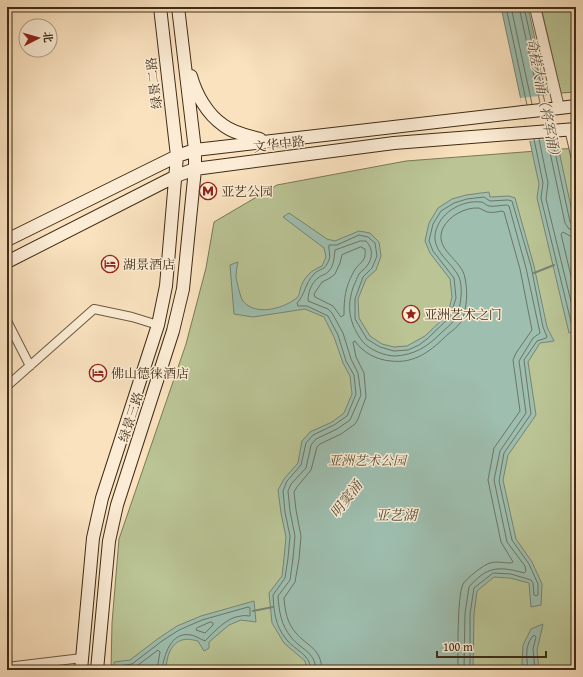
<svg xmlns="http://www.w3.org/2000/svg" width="583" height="677" viewBox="0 0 583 677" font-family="'Gentium Book Plus','Noto Serif SC',serif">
	<rect width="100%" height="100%" fill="#fae2bf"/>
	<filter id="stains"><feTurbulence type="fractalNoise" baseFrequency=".005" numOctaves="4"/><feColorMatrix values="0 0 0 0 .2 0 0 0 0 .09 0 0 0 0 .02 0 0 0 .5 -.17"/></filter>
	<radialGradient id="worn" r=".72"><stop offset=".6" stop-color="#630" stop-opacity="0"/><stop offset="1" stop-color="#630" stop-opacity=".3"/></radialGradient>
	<!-- green -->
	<path fill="#bac495" stroke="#7c7856" d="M541 7H576V92L561 93Z
		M576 148V670H111L112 623 119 539 186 344 206 268 214 222 277 185 406 161Z"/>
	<!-- water -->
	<path fill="#9ebeaf" stroke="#788472" d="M501 7H528L576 230V331L569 333 537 198 539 184Z
		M489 192 490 197 509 196 515 198 534 266 547 327 554 341 540 343 528 362 536 415 508 455 503 480 516 539 532 562 542 584 541 605 531 607 529 583 510 578 494 577 477 591 474 614 473 670H307L305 661 284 643 272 623 269 593 282 576 284 558 286 537 281 513 278 490 284 479 298 463 302 441 310 432 332 422 344 413 352 394 350 376 343 363 334 337 324 317 305 309 253 317 234 314 230 265 238 262C237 266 236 272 236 277 237 282 240 297 243 301 255 316 281 309 294 300 299 297 299 295 300 290 303 278 311 270 322 266L326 257 324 248 283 217 289 213 327 239 335 241 359 231 370 233 379 242 381 256 376 270 366 279 358 299 359 318 370 336 382 344 394 347 407 346 425 336 448 314 452 297 450 279 430 253 425 241 429 223 438 208 452 199 466 195Z
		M254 601 256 622 241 620 229 625 209 642V648L204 651 198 641C186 638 177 638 170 651 167 656 167 664 165 670H114V662L130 660 159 638 177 626 201 616Z
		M543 624 537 650 539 670H525L522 663 523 645 531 629Z"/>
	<!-- pier -->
	<path fill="#fae2bf" d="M548 95 557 138 529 141 520 98Z"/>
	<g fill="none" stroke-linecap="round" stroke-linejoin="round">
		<!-- shore -->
		<path stroke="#6e7563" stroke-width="1" d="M506 7 527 105
			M511 7 532 104
			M519 7 540 103
			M524 7 545 103
			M547 138 565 223 569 229 576 230
			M552 138 570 222 572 225H576
			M534 139 543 183 541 198 572 326 576 328
			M539 139 548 183 546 199 576 322
			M576 237 570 236 563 232 561 234 576 297
			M361 247 365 249C367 263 358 262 353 273 345 288 344 299 344 315L341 317 333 306 315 297 314 294 322 282 330 278 335 274 340 263 342 255Z
			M211 622 213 623V625L205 633 196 630 197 628Z
			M118 670 119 666 132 664 162 641 179 630 202 620 248 607 250 608V616C248 616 244 615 241 616 227 617 215 631 205 641 200 639 196 636 191 635 171 631 164 655 162 670
			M125 670 134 668 158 650 160 652 157 670
			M311 670C310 653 295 651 286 639 275 625 274 612 273 595L285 578 288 558 290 536 285 512 283 491 287 481 301 465 306 443 313 435 334 425 347 416 356 394 354 375 346 361 338 335 328 316 307 306H298L297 303C305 295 305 283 314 274 321 267 324 272 329 260 331 255 328 249 329 245H337L359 235 368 237 375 243 377 256 372 268 363 277 355 299V319L367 339 380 347 394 351 408 350 419 345 427 339 450 317 456 298 454 278 433 251 429 241 433 224 441 211 454 203 467 199 484 197 490 201 508 200 512 201 531 266 543 327 547 337 546 338 537 341 524 360 531 414 504 453 499 481 512 540 529 564 538 584V595L536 596 534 595 533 583 531 580 511 574 493 573 474 588 470 614V670
			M316 670C315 651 301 650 291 637 281 625 279 611 278 596L290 580 293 558 295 536 290 511 288 491 291 484 306 468 311 445 316 439 337 429 350 420 361 395 358 373 351 359 343 333 332 313 328 309 308 301C308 293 311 283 318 278 321 275 326 275 329 271 334 265 334 258 335 250L360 241H366C373 248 373 258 367 266 365 269 361 271 359 274 357 277 356 282 354 285 346 306 349 324 363 342 370 350 385 356 395 356 414 355 427 347 440 334 445 329 452 324 455 319 461 309 464 285 458 275 448 258 427 248 438 225 445 210 464 200 481 202 484 202 485 205 489 206 494 207 501 205 507 205L509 206 526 268 540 333 533 338 519 361 526 413 500 451 494 480 507 542 525 566 526 571 524 573C499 566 487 566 469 587L465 613 464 670
			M322 670C321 648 308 647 296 633 287 623 285 611 284 598L295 582 299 559 301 536 296 510 294 492 297 487 311 470 317 447 320 444 341 434 355 424 358 419 366 397 364 373 356 357 353 342 355 341C363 353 377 360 391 361 415 364 432 350 447 335 452 331 459 326 462 320 467 306 468 293 465 278 462 259 433 250 443 228 449 216 465 207 479 208 482 209 484 211 487 212 492 213 497 212 502 211L504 212 520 269 532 330 516 353 513 360 520 411 494 448 488 480 501 542 513 562 511 563C504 563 496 561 490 563 483 565 467 578 463 584 457 597 458 653 458 670
			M528 670C527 658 524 645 534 635L536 637 533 649 535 670"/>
		<!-- stream -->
		<path stroke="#788472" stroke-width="2" d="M534 273 554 265
			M253 611 273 607"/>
		<defs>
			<path id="minor" d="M569 129 576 159
				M7 321 30 366
				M7 386 94 309 132 317 158 325
				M7 667 82 658"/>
			<path id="tertiary" d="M535 7 559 108"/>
			<path id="secondary" d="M191 76C196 94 207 114 223 125 233 133 248 136 260 139
				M551 109 576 106
				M7 240 177 156 195 150 523 112
				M7 262 176 176 195 169 394 143 576 129
				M81 670 93 538 102 498 158 325 166 286 177 156 160 7
				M97 670 109 541 117 505 173 331 183 289 195 169V150L178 7"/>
		</defs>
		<!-- minor casing -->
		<use href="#minor" stroke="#6d5a41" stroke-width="10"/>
		<!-- tertiary casing -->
		<use href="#tertiary" stroke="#6d5a41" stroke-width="12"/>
		<!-- secondary casing -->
		<use href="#secondary" stroke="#3e2c17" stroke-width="14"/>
		<!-- minor -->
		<use href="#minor" stroke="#fcecd5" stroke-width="8"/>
		<!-- tertiary -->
		<use href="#tertiary" stroke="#fcecd5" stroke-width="10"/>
		<!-- secondary -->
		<use href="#secondary" stroke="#fcecd5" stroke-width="12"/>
		<defs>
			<path id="secondary-bridge" d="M523 112 551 109"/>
		</defs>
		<!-- secondary-bridge casing -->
		<use href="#secondary-bridge" stroke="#3e2c17" stroke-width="14" stroke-linecap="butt"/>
		<!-- secondary-bridge -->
		<use href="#secondary-bridge" stroke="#fcecd5" stroke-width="12"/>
	</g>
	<!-- icons -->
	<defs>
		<symbol id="metro-ring" viewBox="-11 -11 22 22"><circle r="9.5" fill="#fcecd5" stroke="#8f2418" stroke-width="1.5"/><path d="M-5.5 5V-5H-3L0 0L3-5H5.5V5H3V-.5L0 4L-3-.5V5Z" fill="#8f2418"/></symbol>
		<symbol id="hotel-ring" viewBox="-11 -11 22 22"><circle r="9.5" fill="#fcecd5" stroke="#8f2418" stroke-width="1.5"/><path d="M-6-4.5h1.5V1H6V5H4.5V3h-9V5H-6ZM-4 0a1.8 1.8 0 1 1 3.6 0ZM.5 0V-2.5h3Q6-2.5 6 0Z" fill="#8f2418"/></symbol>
		<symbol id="sight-ring" viewBox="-11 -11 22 22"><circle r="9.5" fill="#fcecd5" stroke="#8f2418" stroke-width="1.5"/><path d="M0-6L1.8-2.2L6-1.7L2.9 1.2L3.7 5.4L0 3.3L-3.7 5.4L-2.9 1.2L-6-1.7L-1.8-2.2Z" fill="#8f2418"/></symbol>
	</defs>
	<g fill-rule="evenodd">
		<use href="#metro-ring" x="198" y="181" width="20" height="20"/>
		<use href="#hotel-ring" x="100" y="254" width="20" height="20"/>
		<use href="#sight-ring" x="401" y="304" width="20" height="20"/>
		<use href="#hotel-ring" x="88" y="363" width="20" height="20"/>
	</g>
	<g text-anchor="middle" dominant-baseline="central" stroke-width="3" stroke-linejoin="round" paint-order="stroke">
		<!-- street labels -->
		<g font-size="13" fill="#3e2c17" stroke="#fcecd5">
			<text transform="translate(154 83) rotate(-97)">绿景二路</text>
			<text transform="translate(279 144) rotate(-7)">文华中路</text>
			<text transform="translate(131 417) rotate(-72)">绿景三路</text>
		</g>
		<!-- poi labels -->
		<g font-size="13" fill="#3e2c17" stroke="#fcecd5" text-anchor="start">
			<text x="221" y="191">亚艺公园</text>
			<text x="123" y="264">湖景酒店</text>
			<text x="424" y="314">亚洲艺术之门</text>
			<text x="111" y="373">佛山德徕酒店</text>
		</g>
		<!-- park labels -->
		<g font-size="13" font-style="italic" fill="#5d5236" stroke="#fcecd5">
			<text x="367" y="460">亚洲艺术公园</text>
		</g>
		<!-- water labels -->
		<g font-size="14" font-style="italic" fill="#56503d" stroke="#fcecd5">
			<text transform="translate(544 100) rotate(79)">奇槎大涌（将军涌）</text>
			<text transform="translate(346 499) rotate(-52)">明窦涌</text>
			<text x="396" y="515">亚艺湖</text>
		</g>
	</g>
	<!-- margin -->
	<rect width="583" height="677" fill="none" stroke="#fae2bf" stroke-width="24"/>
	<rect x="8" y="8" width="567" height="661" fill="none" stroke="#3e2c17" stroke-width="2"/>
	<rect x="12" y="12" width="559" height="653" fill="none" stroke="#3e2c17"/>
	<!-- north arrow -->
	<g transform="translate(38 38) rotate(84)"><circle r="19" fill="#fcecd5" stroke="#b09f89"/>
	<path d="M0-3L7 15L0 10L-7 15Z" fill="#8f2418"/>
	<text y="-6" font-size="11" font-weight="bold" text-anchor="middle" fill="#3e2c17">北</text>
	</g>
	<!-- scale -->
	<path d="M437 651v6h109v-6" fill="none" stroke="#3e2c17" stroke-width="2"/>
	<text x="443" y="651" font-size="12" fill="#3e2c17" stroke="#fcecd5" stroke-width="3" paint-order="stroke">100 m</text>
	<rect width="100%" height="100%" filter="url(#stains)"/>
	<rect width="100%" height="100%" fill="url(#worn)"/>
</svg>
